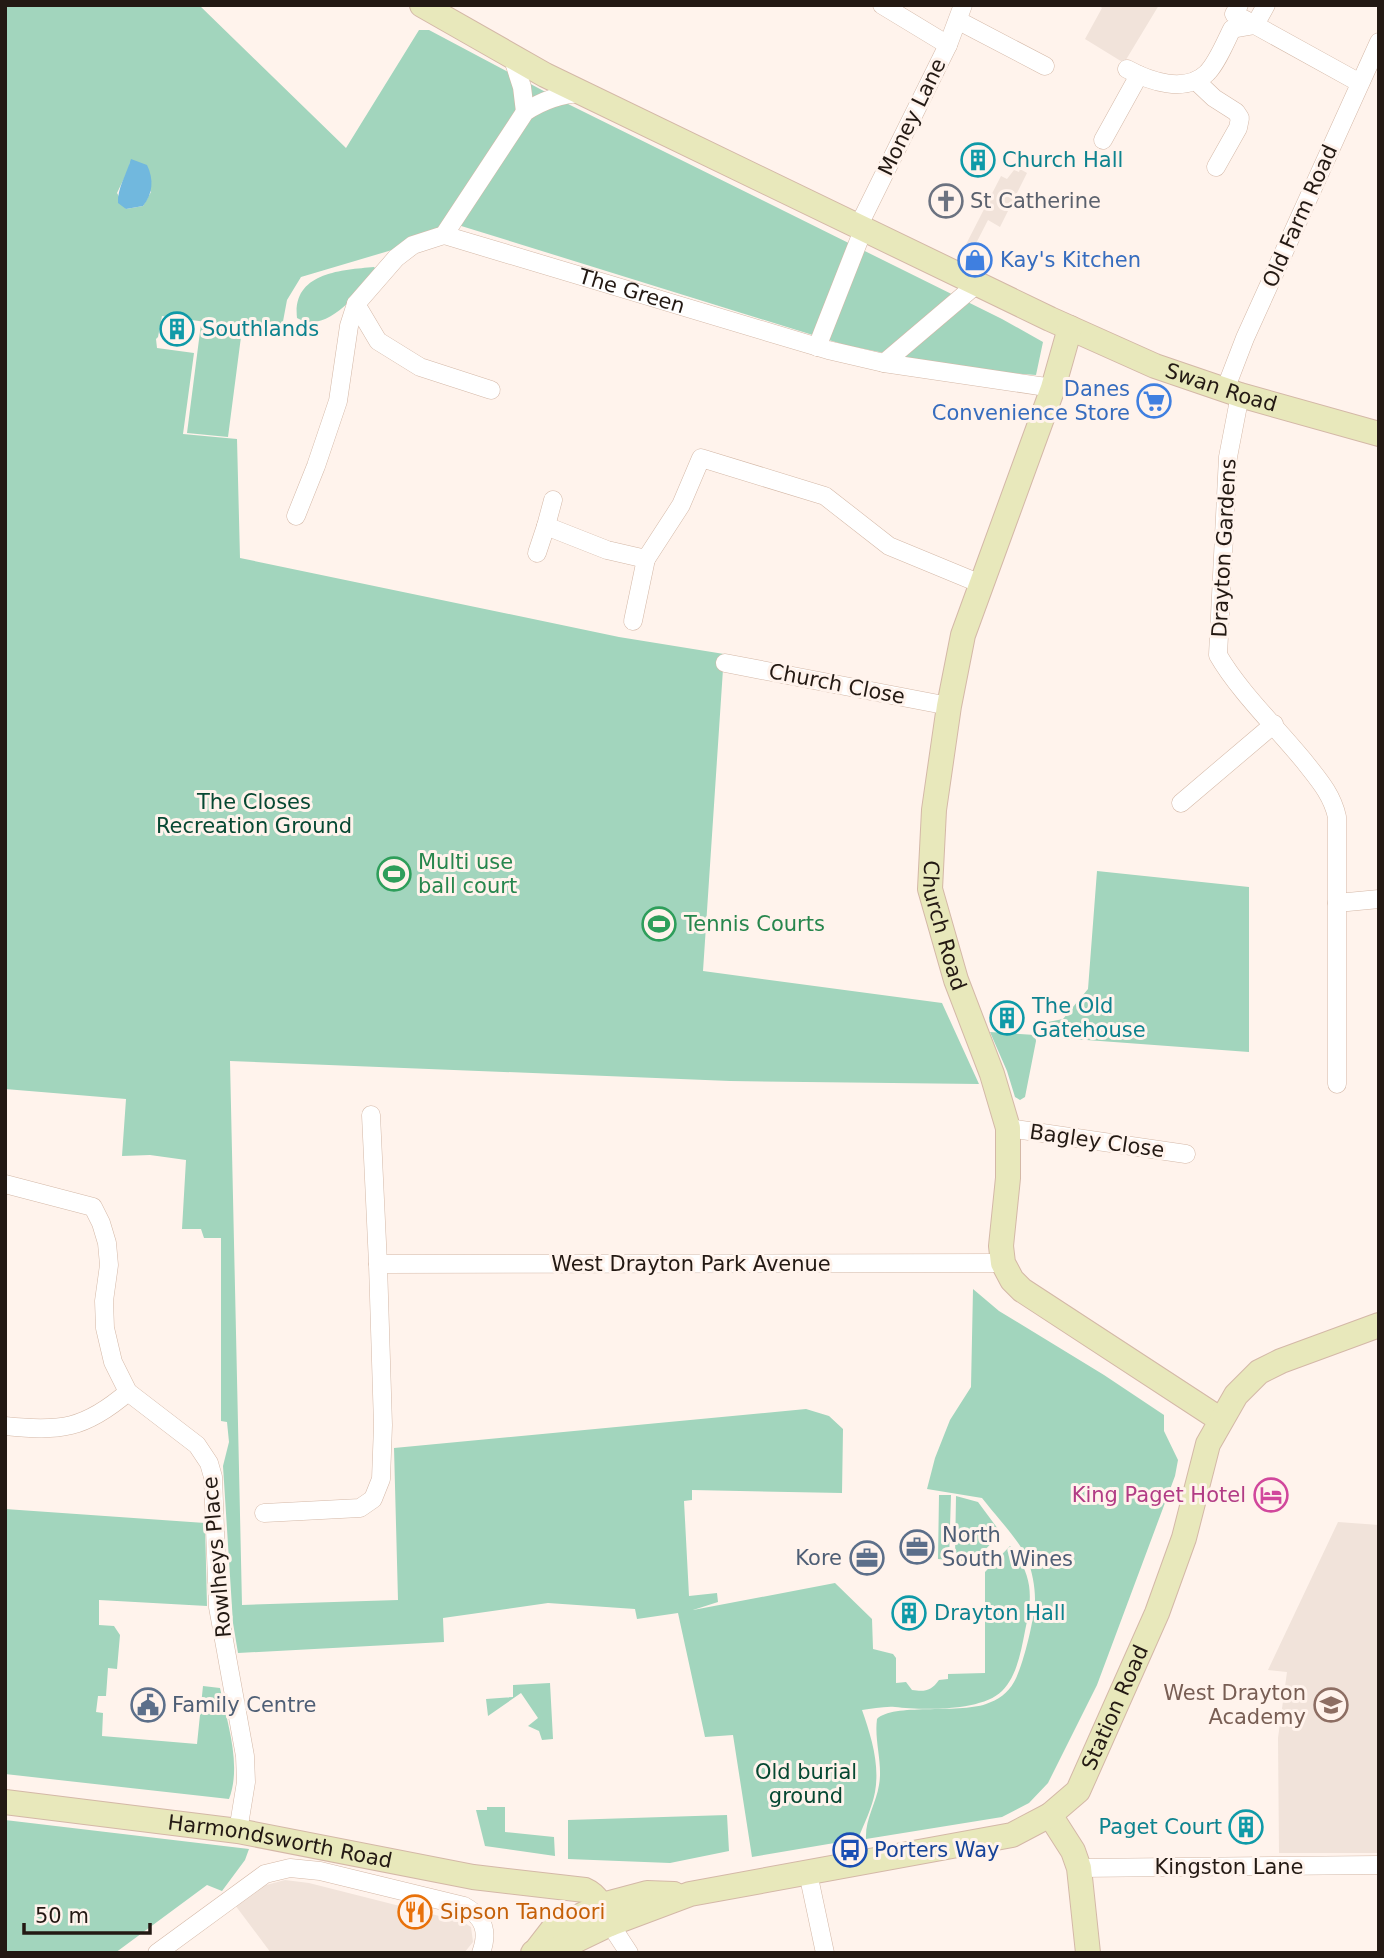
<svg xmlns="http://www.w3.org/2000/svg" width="1384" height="1958" viewBox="0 0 1384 1958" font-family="'DejaVu Sans',sans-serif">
	<rect width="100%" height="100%" fill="#fff3ec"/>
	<!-- built -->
	<path fill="#f1e3da" d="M1098 5H1159L1124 63 1085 39 1102 8Z
		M1020 169 1027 173 1000 227 988 220 966 263 958 260 1001 176 1007 179 1014 170 1019 172Z
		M1338 1522 1379 1525V1853H1279L1278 1738 1287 1672 1268 1670Z
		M285 1880 309 1883 463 1922 471 1927 473 1942 464 1953H271L235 1905 255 1888Z"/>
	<!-- green -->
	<path fill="#a2d5bd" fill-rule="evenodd" d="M5 5H199L346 148 419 30H429L570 105 1002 319 1043 342 1036 375 962 369 845 345 458 225 392 250 301 277 287 300 281 332 162 316 158 337 156 339 157 348 194 353 183 434 237 439 240 558 619 637 724 654 703 971 942 1003 979 1084 730 1081 230 1061 242 1605 398 1600 394 1448 806 1409 829 1416 843 1429 842 1493 692 1490V1500L684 1501 689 1596 717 1593 718 1602 693 1610 835 1583 872 1619 873 1649 893 1654 896 1658V1683L906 1682 912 1690C925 1692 931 1691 939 1680L948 1679V1674L985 1673V1572L1010 1546C1033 1576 1033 1595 1025 1631 1021 1651 1017 1676 1002 1691 981 1712 920 1710 895 1707 885 1706 872 1709 862 1710 871 1736 880 1764 875 1792 872 1808 864 1824 858 1839L752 1857 733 1735 705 1737 678 1613 637 1619 635 1609 548 1603 443 1618 444 1642 238 1653 233 1623 223 1466 229 1442 227 1422 221 1421V1238H204L201 1229H182L186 1160 150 1155 122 1156 126 1099 5 1089ZM130 162 151 192 143 206 126 209 117 193 129 168Z
		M374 267 376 269C361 290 327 336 297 318 292 273 340 270 374 267Z
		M201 324 242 329 228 437 187 433Z
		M1097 871 1249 887V1052L1046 1037 1048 1022 1063 1019 1088 989Z
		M990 1032 1035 1035 1036 1041 1025 1097 1020 1100 1015 1097 1007 1071Z
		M973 1289 999 1311 1104 1375 1164 1415V1431L1178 1460 1175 1476 1097 1685 1048 1783 1029 1803 1002 1817 866 1839C865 1819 876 1804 879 1785 883 1763 874 1741 877 1719 893 1703 957 1714 986 1704 998 1700 1008 1693 1014 1682 1023 1667 1035 1617 1035 1599 1035 1586 1032 1571 1027 1558 1019 1540 995 1515 982 1498L927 1489 935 1458 950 1420 971 1387Z
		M939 1495H951L949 1560 938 1559Z
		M956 1496 978 1502 1001 1533C990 1543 974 1567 958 1563L955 1557Z
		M5 1509 205 1523 207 1606 99 1600V1625L114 1626 120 1635 117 1669 108 1668 106 1696H98L96 1712 103 1713 102 1736 197 1744 203 1686 220 1688C227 1722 242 1765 229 1799L5 1774Z
		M550 1683 553 1739 542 1740 539 1731 528 1726 538 1718 521 1693 488 1716 486 1699 513 1697V1685Z
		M487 1807H505V1832L554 1837 555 1856 485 1846 476 1810H487Z
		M727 1815 729 1851 670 1863 568 1859V1820Z
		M5 1820 249 1849 245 1860 222 1891 207 1885 115 1953H5Z"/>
	<!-- water -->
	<path fill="#71b8de" d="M131 159 147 165C154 179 153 194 143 206L126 209 118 203C117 189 127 173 131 159Z"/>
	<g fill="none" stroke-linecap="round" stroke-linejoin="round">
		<defs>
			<g id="street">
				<path d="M882 5 948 45"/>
				<path d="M1239 5 1234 14 1255 25 1266 5"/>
				<path d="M959 21 1045 66"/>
				<path d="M512 56 522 87 525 112"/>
				<path d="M1127 69C1149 81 1185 94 1207 73 1217 63 1225 43 1232 29L1255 25 1360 83"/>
				<path d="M1196 81 1214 98 1236 112 1240 118 1238 128 1216 167"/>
				<path d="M1103 140 1139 75"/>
				<path d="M858 227 948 45 963 5"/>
				<path id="s1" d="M444 235 828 350 884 363 1053 388"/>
				<path d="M356 304 378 341 420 367 491 390"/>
				<path d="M817 347 863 230"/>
				<path d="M884 363 977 284"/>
				<path d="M1225 390 1245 338 1379 42"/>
				<path d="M1240 395 1228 457 1218 655C1238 690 1277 728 1304 761 1318 779 1332 794 1337 817V1084"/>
				<path d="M553 500 546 526 607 550 646 559 681 505 701 458 825 496 889 546 981 584"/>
				<path d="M296 516 316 466 338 401 349 326 356 304 396 258 413 245 444 235 525 112C543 100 561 94 582 93"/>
				<path d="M537 553 546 526"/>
				<path d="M633 621 646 559"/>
				<path d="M725 663 949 706"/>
				<path d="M1181 803 1274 724"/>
				<path d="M1337 903 1379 899"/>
				<path d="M371 1115 378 1264 1003 1263"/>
				<path d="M1008 1128 1186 1154"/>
				<path d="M5 1184 93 1207 101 1223 107 1243 109 1265 104 1301 105 1328 113 1362 128 1392 197 1445 209 1463 213 1477 218 1607 245 1756 246 1782 238 1831"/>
				<path d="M5 1426C60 1432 85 1429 128 1392"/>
				<path d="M264 1513 360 1508 373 1499 381 1479 383 1425 378 1264"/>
				<path d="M1079 1868 1379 1865"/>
				<path d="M808 1873 825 1953"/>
				<path d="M610 1924 629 1953"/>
				<path d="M157 1953 265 1874 290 1868 320 1871 464 1906C484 1917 489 1931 481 1953"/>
			</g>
			<g id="secondary">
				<path id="s2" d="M422 5 545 75 1050 319 1155 366 1240 395 1379 434"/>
				<path id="s3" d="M1070 328 1053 388 963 635 949 706 934 810 930 889 956 980 992 1074 1008 1128V1178L1001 1246 1003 1263 1012 1280 1022 1290 1221 1420"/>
				<path id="s4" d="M5 1802 238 1831 473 1877 585 1890C599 1896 604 1911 610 1924"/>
				<path d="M1050 1815 1073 1851 1079 1868 1088 1953"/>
				<path d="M535 1952 552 1930 602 1905 647 1893 674 1894"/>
				<path id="s5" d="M533 1953 556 1950 610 1924 690 1894 1012 1835 1050 1815 1078 1791 1157 1613 1184 1538 1208 1444 1236 1395 1259 1372 1281 1361 1379 1325"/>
			</g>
		</defs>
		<!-- street casing -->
		<use href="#street" stroke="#d4b8a7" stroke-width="19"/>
		<!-- secondary casing -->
		<use href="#secondary" stroke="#d4b8a7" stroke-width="26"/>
		<!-- street -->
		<use href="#street" stroke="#fff" stroke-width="18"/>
		<!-- secondary -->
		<use href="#secondary" stroke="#e8e8bb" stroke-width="24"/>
	</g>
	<!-- icons -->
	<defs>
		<symbol id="building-ring" viewBox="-11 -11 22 22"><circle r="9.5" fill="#fff3ec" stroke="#0f9aa8" stroke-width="1.5"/><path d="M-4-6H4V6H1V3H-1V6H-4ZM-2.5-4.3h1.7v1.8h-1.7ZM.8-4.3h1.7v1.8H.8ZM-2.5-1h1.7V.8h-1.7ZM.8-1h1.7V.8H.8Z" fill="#0f9aa8"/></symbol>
		<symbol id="church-ring" viewBox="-11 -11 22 22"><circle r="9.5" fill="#fff3ec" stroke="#6b7280" stroke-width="1.5"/><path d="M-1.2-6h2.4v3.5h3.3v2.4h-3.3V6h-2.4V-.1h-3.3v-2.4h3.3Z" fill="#6b7280"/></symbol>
		<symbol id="shop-ring" viewBox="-11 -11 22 22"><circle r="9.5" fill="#fff3ec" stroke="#3f7fe0" stroke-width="1.5"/><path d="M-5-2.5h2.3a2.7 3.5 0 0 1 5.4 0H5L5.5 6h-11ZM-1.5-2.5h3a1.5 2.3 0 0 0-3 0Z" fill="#3f7fe0"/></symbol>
		<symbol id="supermarket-ring" viewBox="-11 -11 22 22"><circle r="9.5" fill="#fff3ec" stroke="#3f7fe0" stroke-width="1.5"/><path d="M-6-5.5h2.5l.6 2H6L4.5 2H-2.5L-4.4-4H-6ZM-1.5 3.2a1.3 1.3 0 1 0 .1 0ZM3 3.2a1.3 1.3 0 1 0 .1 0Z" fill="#3f7fe0"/></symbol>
		<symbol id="stadium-ring" viewBox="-11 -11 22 22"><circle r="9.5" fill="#fff3ec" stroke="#2e9e5b" stroke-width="1.5"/><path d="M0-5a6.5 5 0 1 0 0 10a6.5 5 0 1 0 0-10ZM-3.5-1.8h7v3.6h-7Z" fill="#2e9e5b"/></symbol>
		<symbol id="hotel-ring" viewBox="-11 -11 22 22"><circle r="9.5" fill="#fff3ec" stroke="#d1479c" stroke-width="1.5"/><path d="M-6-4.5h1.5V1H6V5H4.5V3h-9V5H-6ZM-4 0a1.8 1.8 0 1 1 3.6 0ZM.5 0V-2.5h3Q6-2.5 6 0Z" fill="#d1479c"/></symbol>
		<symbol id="office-ring" viewBox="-11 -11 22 22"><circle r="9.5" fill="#fff3ec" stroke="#5c6f8a" stroke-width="1.5"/><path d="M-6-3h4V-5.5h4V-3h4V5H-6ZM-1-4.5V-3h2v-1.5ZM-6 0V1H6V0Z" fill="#5c6f8a"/></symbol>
		<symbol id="civic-ring" viewBox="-11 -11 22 22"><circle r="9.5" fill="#fff3ec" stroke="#5c6f8a" stroke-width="1.5"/><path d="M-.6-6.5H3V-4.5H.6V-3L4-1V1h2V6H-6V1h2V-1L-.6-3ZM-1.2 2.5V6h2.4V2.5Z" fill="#5c6f8a"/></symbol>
		<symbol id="school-ring" viewBox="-11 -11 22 22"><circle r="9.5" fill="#fff3ec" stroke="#8d6e63" stroke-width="1.5"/><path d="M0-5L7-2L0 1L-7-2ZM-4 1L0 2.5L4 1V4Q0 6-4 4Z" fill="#8d6e63"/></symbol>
		<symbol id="bus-ring" viewBox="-11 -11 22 22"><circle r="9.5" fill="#fff3ec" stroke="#1a4fb4" stroke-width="1.5"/><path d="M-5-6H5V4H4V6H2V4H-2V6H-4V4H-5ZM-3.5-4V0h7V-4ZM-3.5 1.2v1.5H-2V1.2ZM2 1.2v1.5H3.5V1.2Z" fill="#1a4fb4"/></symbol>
		<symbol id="restaurant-ring" viewBox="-11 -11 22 22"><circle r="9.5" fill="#fff3ec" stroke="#e8710a" stroke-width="1.5"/><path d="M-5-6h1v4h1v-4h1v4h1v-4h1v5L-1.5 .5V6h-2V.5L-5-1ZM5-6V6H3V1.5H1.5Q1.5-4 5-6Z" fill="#e8710a"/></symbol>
	</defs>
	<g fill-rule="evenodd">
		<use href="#building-ring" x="959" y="141" width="38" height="38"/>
		<use href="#church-ring" x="927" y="182" width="38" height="38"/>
		<use href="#shop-ring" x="956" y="241" width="38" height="38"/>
		<use href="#building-ring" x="158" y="310" width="38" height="38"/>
		<use href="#supermarket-ring" x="1135" y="382" width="38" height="38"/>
		<use href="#stadium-ring" x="375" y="855" width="38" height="38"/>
		<use href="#stadium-ring" x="640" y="905" width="38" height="38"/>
		<use href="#building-ring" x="988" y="999" width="38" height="38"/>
		<use href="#hotel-ring" x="1252" y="1476" width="38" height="38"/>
		<use href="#office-ring" x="898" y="1528" width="38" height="38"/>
		<use href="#office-ring" x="848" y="1539" width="38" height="38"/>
		<use href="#building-ring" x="890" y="1594" width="38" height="38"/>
		<use href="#civic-ring" x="129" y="1686" width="38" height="38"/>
		<use href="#school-ring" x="1312" y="1686" width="38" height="38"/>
		<use href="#building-ring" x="1227" y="1808" width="38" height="38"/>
		<use href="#bus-ring" x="831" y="1831" width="38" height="38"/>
		<use href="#restaurant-ring" x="396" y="1893" width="38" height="38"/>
	</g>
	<g text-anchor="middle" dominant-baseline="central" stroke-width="6" stroke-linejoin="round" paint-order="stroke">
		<!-- street labels -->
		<g font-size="21" fill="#231913" stroke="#fff3ec">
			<text transform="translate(912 117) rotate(-64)">Money Lane</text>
			<text transform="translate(1300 216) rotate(-66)">Old Farm Road</text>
			<text stroke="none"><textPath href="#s1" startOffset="196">The Green</textPath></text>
			<text stroke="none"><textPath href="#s2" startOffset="887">Swan Road</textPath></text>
			<text transform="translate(1224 548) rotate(-87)">Drayton Gardens</text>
			<text transform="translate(837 684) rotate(11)">Church Close</text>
			<text stroke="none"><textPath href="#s3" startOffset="620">Church Road</textPath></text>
			<text transform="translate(1097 1141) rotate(8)">Bagley Close</text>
			<text x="691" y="1264">West Drayton Park Avenue</text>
			<text transform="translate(217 1557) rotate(-95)">Rowlheys Place</text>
			<text stroke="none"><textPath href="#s5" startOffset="667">Station Road</textPath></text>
			<text stroke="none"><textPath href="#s4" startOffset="278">Harmondsworth Road</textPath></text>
			<text x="1229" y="1867">Kingston Lane</text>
		</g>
		<!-- culture labels -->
		<g font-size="21" fill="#0d838f" stroke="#fff3ec" text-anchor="start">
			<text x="1002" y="160">Church Hall</text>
			<text x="202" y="329">Southlands</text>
			<text x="1032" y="1006">The Old<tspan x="1032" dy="24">Gatehouse</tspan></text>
			<text x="934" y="1613">Drayton Hall</text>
			<text x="1222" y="1827" text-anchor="end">Paget Court</text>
		</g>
		<!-- worship labels -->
		<g font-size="21" fill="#5b616d" stroke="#fff3ec" text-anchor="start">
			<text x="970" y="201">St Catherine</text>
		</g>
		<!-- shop labels -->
		<g font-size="21" fill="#366cbe" stroke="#fff3ec" text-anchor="start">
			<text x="1000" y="260">Kay's Kitchen</text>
			<text x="1130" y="389" text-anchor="end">Danes<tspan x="1130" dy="24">Convenience Store</tspan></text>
		</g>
		<!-- park labels -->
		<g font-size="21" fill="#064832" stroke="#fff3ec">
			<text x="254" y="802">The Closes<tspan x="254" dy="24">Recreation Ground</tspan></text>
			<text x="806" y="1772">Old burial<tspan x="806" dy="24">ground</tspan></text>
		</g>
		<!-- leisure labels -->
		<g font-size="21" fill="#27864d" stroke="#fff3ec" text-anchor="start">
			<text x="418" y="862">Multi use<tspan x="418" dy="24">ball court</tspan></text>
			<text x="684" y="924">Tennis Courts</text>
		</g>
		<!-- hotel labels -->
		<g font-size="21" fill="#b23c85" stroke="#fff3ec" text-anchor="end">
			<text x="1246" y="1495">King Paget Hotel</text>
		</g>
		<!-- service labels -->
		<g font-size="21" fill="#4e5e75" stroke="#fff3ec" text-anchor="start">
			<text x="942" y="1535">North<tspan x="942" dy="24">South Wines</tspan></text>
			<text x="842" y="1558" text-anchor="end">Kore</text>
			<text x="172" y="1705">Family Centre</text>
		</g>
		<!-- education labels -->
		<g font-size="21" fill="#785e54" stroke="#fff3ec" text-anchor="end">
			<text x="1306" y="1693">West Drayton<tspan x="1306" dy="24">Academy</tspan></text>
		</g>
		<!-- transit labels -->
		<g font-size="21" fill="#164399" stroke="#fff3ec" text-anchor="start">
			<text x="874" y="1850">Porters Way</text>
		</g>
		<!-- food labels -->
		<g font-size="21" fill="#c56008" stroke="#fff3ec" text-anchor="start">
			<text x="440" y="1912">Sipson Tandoori</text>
		</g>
	</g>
	<!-- border -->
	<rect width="1384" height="1958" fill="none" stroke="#231913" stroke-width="14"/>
	<!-- scale -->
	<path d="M24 1923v10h126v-10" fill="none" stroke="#231913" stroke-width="3.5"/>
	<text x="35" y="1923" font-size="21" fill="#231913" stroke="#fff3ec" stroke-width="5" paint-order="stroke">50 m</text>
</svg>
